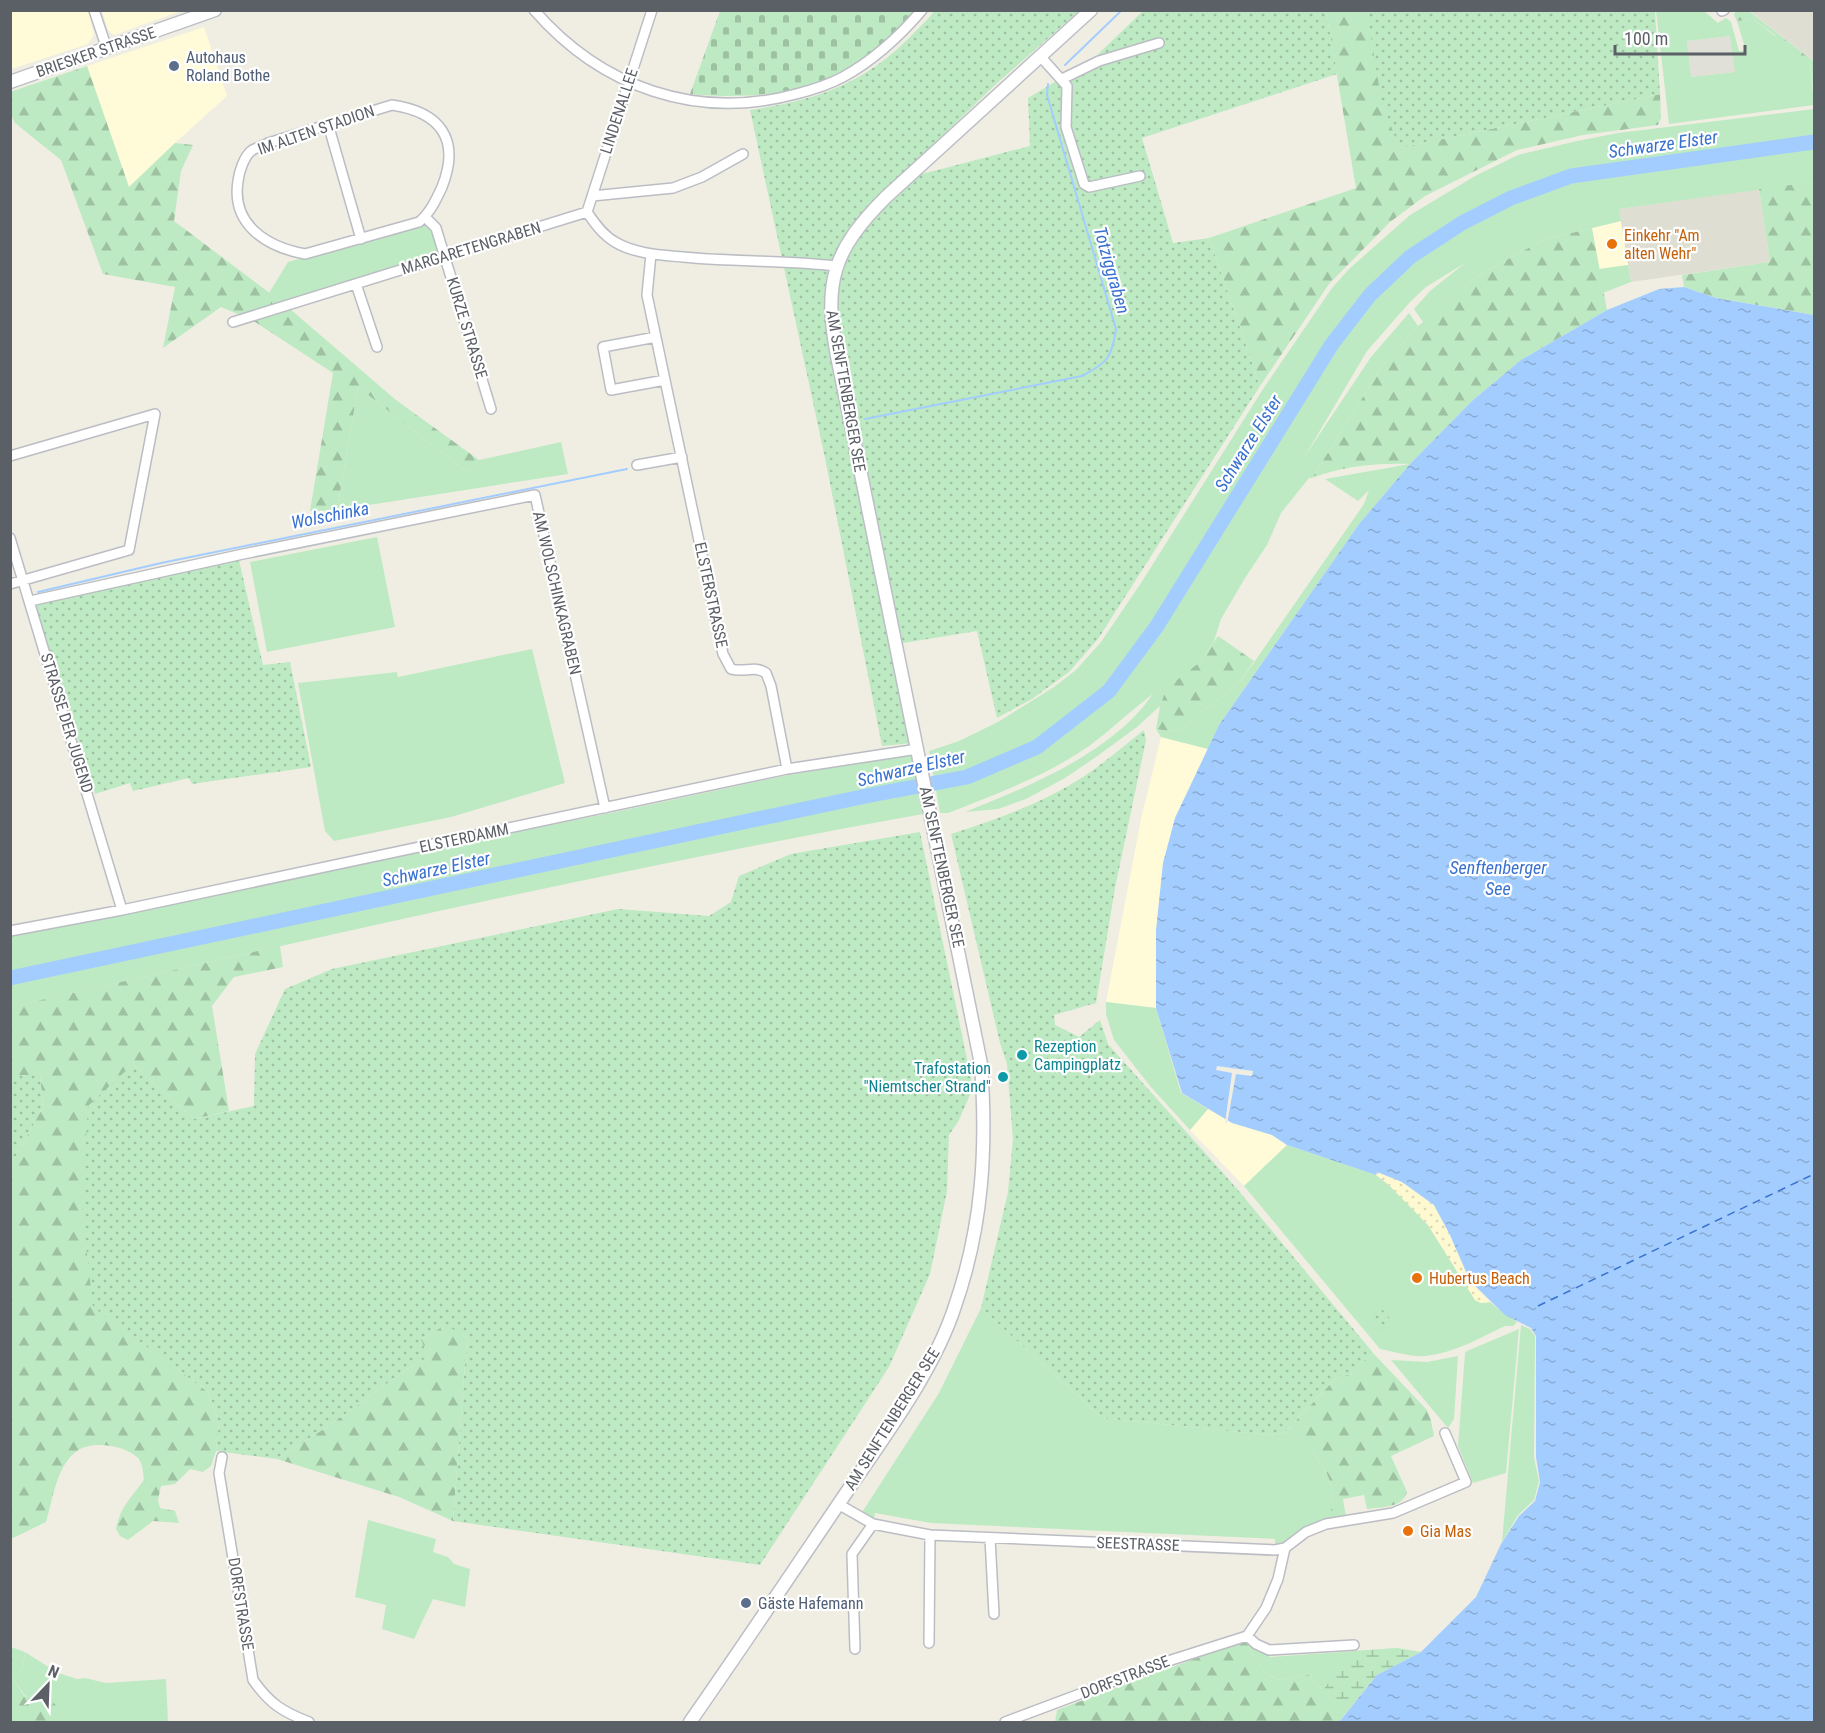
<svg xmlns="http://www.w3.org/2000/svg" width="1825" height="1733" viewBox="0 0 1825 1733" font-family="'Roboto Condensed',sans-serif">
	<defs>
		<pattern id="forest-firs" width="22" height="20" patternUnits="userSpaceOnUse" patternTransform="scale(1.5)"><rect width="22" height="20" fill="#bdeac2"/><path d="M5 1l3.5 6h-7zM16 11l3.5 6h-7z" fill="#9dc1a1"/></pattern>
		<pattern id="wetland-marsh" width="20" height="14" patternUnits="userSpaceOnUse" patternTransform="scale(1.5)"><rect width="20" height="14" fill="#bdeac2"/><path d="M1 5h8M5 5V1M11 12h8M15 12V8" fill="none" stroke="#9dc1a1"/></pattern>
		<pattern id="sand-dots" width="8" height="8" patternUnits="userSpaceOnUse" patternTransform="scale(1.5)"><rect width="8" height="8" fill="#fef9d0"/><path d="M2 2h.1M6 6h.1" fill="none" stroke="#dcd8b5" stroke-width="1.8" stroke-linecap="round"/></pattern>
		<pattern id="cemetery-stones" width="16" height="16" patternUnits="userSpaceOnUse" patternTransform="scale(1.5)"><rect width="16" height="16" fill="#bdeac2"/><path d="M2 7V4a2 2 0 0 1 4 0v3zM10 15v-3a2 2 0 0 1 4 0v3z" fill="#9dc1a1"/></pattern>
		<pattern id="park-dots" width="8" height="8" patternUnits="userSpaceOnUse" patternTransform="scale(1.5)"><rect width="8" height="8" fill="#bdeac2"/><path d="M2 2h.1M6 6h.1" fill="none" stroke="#9dc1a1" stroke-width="1.8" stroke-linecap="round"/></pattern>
		<pattern id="water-ripples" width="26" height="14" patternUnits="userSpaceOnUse" patternTransform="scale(1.5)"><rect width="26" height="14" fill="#a4cdff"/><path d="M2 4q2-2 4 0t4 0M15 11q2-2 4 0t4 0" fill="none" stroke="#89aad2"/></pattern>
	</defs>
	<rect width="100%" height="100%" fill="#f0eee3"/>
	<!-- commercial -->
	<path fill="#fffbd9" d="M11 10 88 11 94 35 88 44 11 69Z
		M102 11V10L181 11 114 35 108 30Z
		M204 27 227 96 175 143 129 187 87 66Z
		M1621 221 1628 265 1599 269 1592 228Z
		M1161 737 1208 749 1175 818 1156 931V1008L1106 1002 1141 819Z
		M1208 1109 1232 1123 1272 1135 1287 1145 1244 1186 1190 1130Z"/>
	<!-- industrial -->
	<path fill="#e0e0d8" d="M1731 36 1735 72 1691 77 1687 41Z"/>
	<!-- education -->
	<path fill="#dfded2" d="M1750 11H1814V62Z
		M1759 189 1770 262 1631 282 1619 209Z"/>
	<!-- grass -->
	<path fill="#bdeac2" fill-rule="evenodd" d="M1656 11H1704L1718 23 1726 18 1731 22 1739 51H1746L1737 21 1753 19 1810 63 1814 105 1669 124ZM1730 36 1735 72 1691 77 1687 41Z
		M1814 109V182L1619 209 1621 221 1543 240 1479 275 1423 322 1414 309 1430 291 1465 263 1426 287 1410 302 1367 351 1305 456 1371 357 1409 313 1418 326 1383 365 1312 478H1309L1281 513 1267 545 1245 578 1221 619 1214 641 1200 662 1164 695 1160 706 1137 727 1096 757 1065 778 1026 799 998 809 965 812C1030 786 1112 753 1153 694 1131 710 1111 730 1089 746 1046 776 996 794 948 813H940L929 751 959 741 998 722 1054 687 1076 670 1101 642 1141 583 1263 389 1332 288 1349 269 1410 215 1475 176 1518 155 1577 141 1618 133Z
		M424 224 431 231 438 251 437 254 283 303 269 293 288 262Z
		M1628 265 1631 282 1603 293 1599 269Z
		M358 387 468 473 479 460 561 442 568 474 337 510Z
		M1410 464 1359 524 1219 725 1208 749 1161 737 1156 729 1169 731 1184 729 1203 711 1241 681 1364 504 1369 490 1358 501 1325 479Z
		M377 537 395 627 267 652 250 562Z
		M532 649 565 783 451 817 334 841 325 831 298 683 397 672 398 677Z
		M911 755 923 814C617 869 314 938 11 1007V931L606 814 788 775Z
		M1106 1002 1156 1008 1181 1093 1208 1109 1190 1130 1150 1086 1114 1040 1106 1014Z
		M1287 1145 1376 1175 1389 1185 1428 1225 1475 1300 1481 1303 1490 1302 1497 1308 1517 1322 1513 1326H1505C1480 1338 1454 1353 1426 1356 1411 1357 1395 1352 1380 1349L1244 1186Z
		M981 1308 1102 1418 1270 1435 1285 1432 1289 1428C1311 1449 1337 1474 1332 1507 1331 1512 1329 1521 1325 1524 1318 1531 1285 1545 1275 1550V1539L931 1523 875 1513 873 1524 859 1517 939 1393Z
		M1521 1325 1530 1329 1535 1336 1534 1458 1539 1481 1534 1500 1518 1515 1502 1542Z
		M1519 1329 1506 1473 1473 1483 1458 1446 1465 1353 1467 1351Z
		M1458 1356 1454 1419 1448 1428 1391 1360 1427 1362Z
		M368 1520 436 1539 433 1552 448 1557 454 1564 470 1569 465 1607 433 1599 414 1639 382 1629 386 1605 355 1597Z
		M1245 1640 1270 1657 1398 1648 1345 1714 1309 1675C1300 1674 1294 1679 1285 1680 1264 1681 1254 1656 1245 1640Z
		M25 1652 58 1673 77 1679 85 1678 106 1683 166 1679 168 1722H67L66 1718 35 1695 26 1697 13 1679 23 1668Z"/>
	<!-- forest -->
	<path fill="url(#forest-firs)" d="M1736 10 1749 11 1814 62V96L1810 63 1791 50H1776L1775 35 1753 19 1737 21 1734 15Z
		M1326 11H1368L1399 148 1660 94 1661 118 1658 125 1583 135 1517 150 1425 196 1390 222 1329 284 1260 386 1209 238 1356 188Z
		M87 66 129 187 175 143 193 145 181 171 174 221 283 303 396 400 479 460 468 473 358 387 337 510 310 511 333 373 252 320 221 307 163 348 175 287 103 274 61 160 15 123 11 115 10 92Z
		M1814 182V315L1716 298 1684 287 1682 275 1770 262 1759 189Z
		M1592 228 1607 310 1521 360 1473 400 1410 464C1376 463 1344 466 1312 478L1383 365 1418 326 1479 275 1543 240Z
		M1218 636 1254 661 1241 681 1203 711 1184 729 1169 731 1156 729 1160 706 1164 695 1172 684 1200 662Z
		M280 946 283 967 234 977 212 1006 229 1111 194 1119 133 1064 94 1307 208 1392 219 1423 216 1451 211 1466 203 1472 190 1469 175 1484 161 1486 158 1500 160 1508 175 1511 179 1523 153 1521 128 1540 120 1536 116 1529C120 1507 131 1498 144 1480 143 1473 143 1464 138 1458 125 1445 92 1440 77 1451 56 1466 53 1500 46 1522L11 1539V1165L43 1107 40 1075H11L10 1007Z
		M446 1324 467 1338 453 1521 399 1497 277 1459 333 1423 404 1371 428 1357 420 1340Z
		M1374 1354 1427 1410 1431 1421 1434 1436 1391 1456 1407 1492C1402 1508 1382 1507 1367 1509L1364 1495 1343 1499 1346 1517 1328 1519C1344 1481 1315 1453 1289 1428L1337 1377 1351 1374 1361 1362Z
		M1245 1640C1254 1656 1264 1681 1285 1680 1294 1679 1300 1674 1309 1675L1345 1714 1339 1722H1055L1057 1710Z
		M11 1647 25 1652 23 1668 13 1679 25 1697 35 1695 49 1697 66 1718 67 1722H11Z"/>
	<!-- wetland -->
	<path fill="url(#wetland-marsh)" d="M1398 1648 1421 1652 1377 1675 1345 1714 1323 1690 1354 1651Z"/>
	<!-- sand -->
	<path fill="url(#sand-dots)" d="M1377 1172 1402 1182 1434 1205 1450 1235 1470 1281 1490 1302 1481 1303 1475 1300 1428 1225 1389 1185 1376 1175Z"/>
	<!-- cemetery -->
	<path fill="url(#cemetery-stones)" d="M720 11H915C851 84 785 103 690 94Z"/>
	<!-- park -->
	<path fill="url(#park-dots)" d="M934 11H1079L996 84 911 166 922 174 1030 146 1028 98 1093 59 1143 11H1326L1337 74 1142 138 1173 243 1209 238 1260 386 1098 639 1069 672 1032 699 997 718 977 631 891 645 913 743 882 746 825 458 750 110C817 100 864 84 912 35 919 27 928 20 934 11Z
		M1367 11H1655L1660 94 1399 148 1381 99Z
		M239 560 263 665 290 662 311 767 192 784 189 778 133 791 130 783 95 794 35 604Z
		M1144 730 1146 740 1115 888 1096 1003 1054 1015 1055 1025 1079 1037 1100 1020 1108 1044 1238 1190 1374 1354 1361 1362 1351 1374 1337 1377 1285 1432 1270 1435 1102 1418 981 1308 1008 1192 1013 1139 1007 1064 1000 1043 951 834C992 821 1032 807 1070 785 1096 770 1120 749 1144 730Z
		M920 832 973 1088 959 1120 949 1135 947 1191 930 1274 889 1367 760 1565 453 1521 467 1338 446 1325 421 1339 428 1357 404 1371 333 1423 277 1459 216 1451 219 1423 208 1392 93 1307 82 1210 88 1106 133 1064 194 1119 254 1106 255 1054 285 989 332 969 618 909 709 916 731 902 739 876 791 854Z
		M11 1075H40L43 1107 11 1165Z
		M1381 1308 1392 1321 1380 1331 1370 1318Z"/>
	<!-- water -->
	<path fill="url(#water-ripples)" d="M1684 287 1716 298 1814 315V1722H1339L1377 1675 1421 1652 1476 1597 1501 1544 1519 1516 1535 1501 1540 1482 1536 1457V1336L1531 1328 1505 1315 1470 1281 1450 1235 1434 1205 1402 1182 1377 1172 1376 1175 1287 1145 1272 1135 1232 1123 1182 1093 1156 1008V930L1163 863 1175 818 1219 725 1359 524 1410 464 1473 400 1521 360 1607 310 1659 289Z"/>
	<!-- pier -->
	<path fill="#f0eee3" d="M1217 1066 1253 1071 1252 1076 1236 1074 1227 1124 1225 1123 1232 1073 1216 1070Z"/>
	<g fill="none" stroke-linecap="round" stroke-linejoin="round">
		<!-- stream -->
		<path stroke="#a4cdff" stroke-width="2" d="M1065 65 1122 10
			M865 419 1082 376C1107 363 1112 358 1116 329L1047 95 1048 84
			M38 592 161 563 627 469"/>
		<!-- river -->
		<path stroke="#a4cdff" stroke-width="15" d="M10 978 866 796 967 777 1037 747 1109 691 1157 626 1332 344 1370 295 1410 257 1462 223 1511 198 1571 176 1814 142"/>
		<!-- ferry -->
		<path stroke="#3971d0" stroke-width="1.5" stroke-dasharray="8 6" stroke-linecap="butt" d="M1538 1306 1814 1174"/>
		<defs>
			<path id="street" d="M94 10 107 49
				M534 10C601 87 696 121 796 94 812 90 828 85 843 77 874 60 899 37 922 10
				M1722 11 1724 10
				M1040 56 1067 86 1066 127 1084 184 1089 187 1140 176
				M1062 79 1099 61 1159 43
				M392 105C440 112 461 139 442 187 436 200 430 213 419 222L305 254C267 247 231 225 238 181 239 172 244 157 251 151 255 148 263 146 268 143Z
				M328 124 361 239
				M592 196 673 188 702 177 743 154
				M587 212C595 224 603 235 615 242 635 254 661 255 683 257 734 262 785 260 836 266
				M587 212 652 10
				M425 217 436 228 491 409
				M651 254 647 295 723 654 731 669C744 673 755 665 766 673L771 686 787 769
				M356 284 377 347
				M233 322 587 212
				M656 337 603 347 611 390 665 380
				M10 456 155 414 129 550 10 584
				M637 465 682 457
				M10 538 122 910
				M30 601 243 554 535 495 605 808
				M10 931 122 910 787 769 918 749
				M222 1457 219 1473 253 1680C270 1704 283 1712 309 1722
				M838 1504 873 1524 930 1535 1275 1550 1285 1548
				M990 1538 994 1614
				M1247 1636 1256 1644 1269 1650 1354 1645
				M929 1643 930 1535
				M855 1649 852 1554 873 1524
				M1005 1722 1165 1662 1247 1636 1266 1608 1278 1579 1285 1548 1306 1532 1326 1524 1393 1513 1466 1482 1445 1433"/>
			<path id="secondary" d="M10 82 215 10
				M690 1722C743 1646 794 1570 846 1493 884 1437 934 1371 955 1306 983 1225 987 1148 981 1064L837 356C823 282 833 250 886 197L1091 10"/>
		</defs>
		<!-- street casing -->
		<use href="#street" stroke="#bbbdc4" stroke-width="12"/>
		<!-- secondary casing -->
		<use href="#secondary" stroke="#bcbfc6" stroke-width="15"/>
		<!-- street -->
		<use href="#street" stroke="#fff" stroke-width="9"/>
		<!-- secondary -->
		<use href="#secondary" stroke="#fff" stroke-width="12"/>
	</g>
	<!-- markers -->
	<g fill="#5c6f8a" stroke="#fff" stroke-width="2">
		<circle cx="174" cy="66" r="6"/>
		<circle cx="746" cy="1603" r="6"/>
	</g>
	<g fill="#e8710a" stroke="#fff" stroke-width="2">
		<circle cx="1612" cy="244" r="6"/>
		<circle cx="1417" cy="1278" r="6"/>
		<circle cx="1408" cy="1531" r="6"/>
	</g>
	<g fill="#0f9aa8" stroke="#fff" stroke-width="2">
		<circle cx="1022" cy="1055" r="6"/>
		<circle cx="1003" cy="1077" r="6"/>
	</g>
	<g text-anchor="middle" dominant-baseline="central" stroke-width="4.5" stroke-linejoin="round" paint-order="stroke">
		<!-- street labels -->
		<g font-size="16" fill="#5b5f66" stroke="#fff">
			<text transform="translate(96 52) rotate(-19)">BRIESKER STRASSE</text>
			<text transform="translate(619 111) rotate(-72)">LINDENALLEE</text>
			<text transform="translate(316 130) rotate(-19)">IM ALTEN STADION</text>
			<text transform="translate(471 248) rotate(-17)">MARGARETENGRABEN</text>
			<text transform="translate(467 328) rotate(73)">KURZE STRASSE</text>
			<text transform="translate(846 391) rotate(80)">AM SENFTENBERGER SEE</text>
			<text transform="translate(557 593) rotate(77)">AM WOLSCHINKAGRABEN</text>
			<text transform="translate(711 595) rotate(78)">ELSTERSTRASSE</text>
			<text transform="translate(67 723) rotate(73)">STRASSE DER JUGEND</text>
			<text transform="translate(464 838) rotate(-12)">ELSTERDAMM</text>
			<text transform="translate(942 867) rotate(78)">AM SENFTENBERGER SEE</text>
			<text transform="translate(892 1419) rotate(-58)">AM SENFTENBERGER SEE</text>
			<text transform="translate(1138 1544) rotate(2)">SEESTRASSE</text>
			<text transform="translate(241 1604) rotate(81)">DORFSTRASSE</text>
			<text transform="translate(1125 1677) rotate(-21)">DORFSTRASSE</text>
		</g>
		<!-- service labels -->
		<g font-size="16" fill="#4e5e75" stroke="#fff" text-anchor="start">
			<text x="186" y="57">Autohaus<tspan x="186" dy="18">Roland Bothe</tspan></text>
			<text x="758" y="1603">Gäste Hafemann</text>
		</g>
		<!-- food labels -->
		<g font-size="16" fill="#c56008" stroke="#fff" text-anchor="start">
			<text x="1624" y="235">Einkehr "Am<tspan x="1624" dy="18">alten Wehr"</tspan></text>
			<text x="1429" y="1278">Hubertus Beach</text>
			<text x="1420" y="1531">Gia Mas</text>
		</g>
		<!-- culture labels -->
		<g font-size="16" fill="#0d838f" stroke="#fff" text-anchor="start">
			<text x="1034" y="1046">Rezeption<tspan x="1034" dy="18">Campingplatz</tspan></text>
			<text x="991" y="1068" text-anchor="end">Trafostation<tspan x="991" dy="18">"Niemtscher Strand"</tspan></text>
		</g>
		<!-- water labels -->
		<g font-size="18" font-style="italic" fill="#3971d0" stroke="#fff">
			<text transform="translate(1663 144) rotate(-8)">Schwarze Elster</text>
			<text transform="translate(1112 270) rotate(74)">Totziggraben</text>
			<text transform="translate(1248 443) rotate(-58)">Schwarze Elster</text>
			<text transform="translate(330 515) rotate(-11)">Wolschinka</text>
			<text transform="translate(911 768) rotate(-13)">Schwarze Elster</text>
			<text x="1498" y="867">Senftenberger<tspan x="1498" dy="21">See</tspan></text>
			<text transform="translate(436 869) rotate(-12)">Schwarze Elster</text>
		</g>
	</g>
	<!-- border -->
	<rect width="1825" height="1733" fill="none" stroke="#5b5f66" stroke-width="24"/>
	<!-- north arrow -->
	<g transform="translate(48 1685) rotate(23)" stroke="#ffffff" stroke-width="4.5" paint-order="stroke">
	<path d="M0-4.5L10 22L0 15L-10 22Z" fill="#5b5f66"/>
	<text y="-9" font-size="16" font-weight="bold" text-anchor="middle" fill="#5b5f66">N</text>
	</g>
	<!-- scale -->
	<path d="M1615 45v9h130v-9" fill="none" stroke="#5b5f66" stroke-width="3"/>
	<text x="1624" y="45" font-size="18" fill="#5b5f66" stroke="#ffffff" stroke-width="4.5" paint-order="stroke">100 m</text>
</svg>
